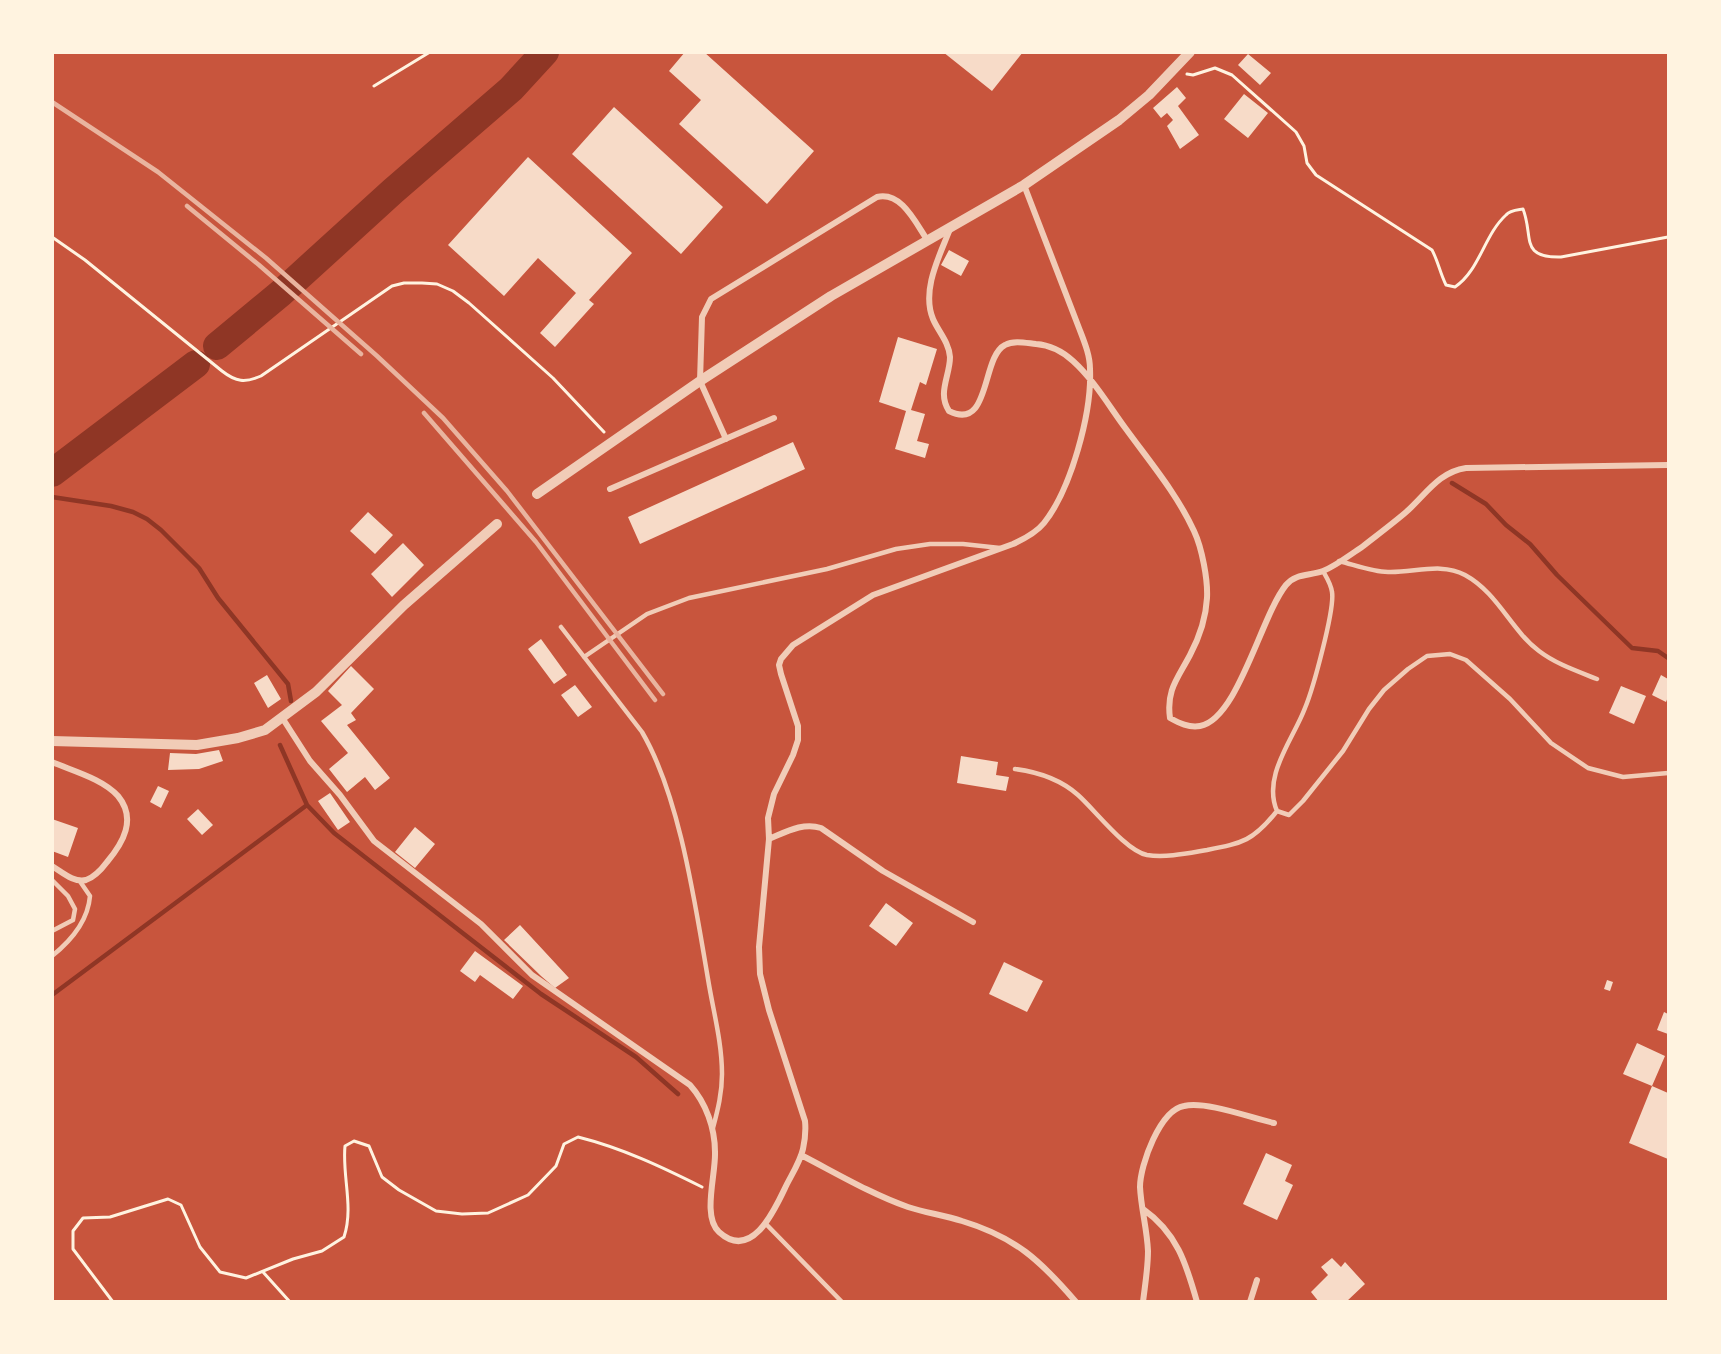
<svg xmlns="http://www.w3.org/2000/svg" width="1721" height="1354" viewBox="0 0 1721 1354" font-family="'Archivo Narrow',sans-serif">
	<rect width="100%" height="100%" fill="#c8553d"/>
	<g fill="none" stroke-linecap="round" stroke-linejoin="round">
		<!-- stream -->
		<path stroke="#8f3625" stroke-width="4.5" d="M1452 483 1486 504 1506 525 1530 544 1557 575 1632 648 1658 651 1668 658
			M52 497 111 506 133 512 147 519 161 530 199 568 218 598 288 684 291 701
			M280 745 307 805 334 833 541 994 636 1057 678 1094
			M52 995 307 805"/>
		<!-- river -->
		<path stroke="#8f3625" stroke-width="28" d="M217 346 281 293 393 191 511 89 545 52
			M52 473 196 364"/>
	</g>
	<!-- building -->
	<path fill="#f7dbc8" d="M685 52H704L814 151 767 204 679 124 701 100 669 71Z
		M943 52H1023L992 91Z
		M1248 54 1271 73 1260 85 1238 65Z
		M1177 87 1186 98 1178 106 1199 135 1180 149 1167 126 1173 120 1167 113 1161 118 1153 108Z
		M1244 94 1268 113 1248 138 1224 119Z
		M614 107 723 207 681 254 572 154Z
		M528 157 632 253 589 300 594 304 555 347 540 333 576 293 538 258 504 296 448 245Z
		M949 250 969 261 961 276 941 265Z
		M898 337 937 349 926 385 920 382 911 410 925 414 917 441 929 444 925 458 895 449 906 411 879 402Z
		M793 442 805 469 640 544 628 517Z
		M368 512 393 535 375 554 350 531Z
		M403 543 424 565 392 597 371 574Z
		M541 639 567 675 554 684 528 649Z
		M351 666 374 689 351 713 356 720 347 725 390 778 375 790 365 777 347 792 329 769 348 753 321 721 342 705 328 691Z
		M267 675 281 699 268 708 254 683Z
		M1661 675 1668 679V697L1666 702 1652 695Z
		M575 685 592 707 578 717 561 695Z
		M1621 686 1646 696 1634 724 1609 713Z
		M219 750 223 761 199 769 168 770 170 753 196 754Z
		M961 756 998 762 996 775 1009 777 1006 791 957 783Z
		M158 786 169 791 161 808 150 802Z
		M330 793 350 822 338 830 318 801Z
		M198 809 213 825 202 835 187 819Z
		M52 819 78 828 68 857 52 851Z
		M415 827 435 844 415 868 395 852Z
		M886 903 913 923 896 946 869 926Z
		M520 925 569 978 555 988 541 976 504 940Z
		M475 951 523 986 513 999 480 975 475 982 460 971Z
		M1004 962 1043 981 1027 1012 989 994Z
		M1607 980 1613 982 1610 991 1604 989Z
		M1664 1012 1668 1014V1034L1657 1030Z
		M1637 1043 1665 1056 1652 1086 1623 1074Z
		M1652 1086 1668 1093V1159L1629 1143Z
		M1266 1153 1292 1165 1285 1181 1293 1185 1277 1220 1243 1204Z
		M1332 1258 1341 1267 1345 1262 1365 1284 1346 1302H1319L1311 1292 1328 1275 1321 1267Z"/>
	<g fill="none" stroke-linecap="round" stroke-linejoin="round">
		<!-- path -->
		<path stroke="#fff3e0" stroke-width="3" d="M1187 74 1193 75 1215 68 1232 75 1296 132 1304 146 1307 163 1316 175 1432 250C1438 261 1440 273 1446 285L1455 287C1480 270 1484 235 1506 215 1510 210 1517 210 1523 209 1534 237 1519 258 1561 257L1668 237
			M374 86 430 52
			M52 237 85 260 222 371C236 382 245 383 261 376L392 286 404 283H422L437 284 453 291 469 303 553 378 604 432
			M263 1272 290 1302
			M113 1302 73 1249V1231L83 1218 110 1217 168 1199 181 1205 200 1247 220 1272 246 1278 293 1259 322 1251 344 1237C354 1207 342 1176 345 1146L354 1141 369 1146 382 1177 399 1190 436 1211 462 1214 488 1213 528 1195 556 1166 564 1144 578 1137C622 1148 662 1167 702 1187"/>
		<!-- service -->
		<path stroke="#f1ccb7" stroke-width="4.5" d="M1339 561C1355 565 1372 572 1388 572 1414 573 1441 562 1465 575 1498 593 1511 630 1539 651 1556 664 1577 671 1597 679
			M1323 571C1327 578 1331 584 1332 592 1335 609 1313 689 1305 708 1293 740 1262 776 1277 811L1289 815 1303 801 1343 751 1369 709 1384 690 1408 669 1427 656 1450 654 1466 660 1510 699 1551 743 1588 768 1623 777 1668 773
			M561 627 642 732C680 797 695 904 708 979 713 1010 722 1042 722 1074 722 1093 718 1109 713 1128
			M584 657 647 614 689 598 827 569 896 549 930 544H963L1000 548
			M1015 769C1038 772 1060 779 1078 795 1095 810 1126 851 1147 855 1166 858 1189 853 1207 850 1243 843 1253 841 1277 811
			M52 880 68 896 75 909 73 920 52 931
			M52 956C72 940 88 921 90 896L79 880
			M766 1224 842 1302"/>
		<!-- minor -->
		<path stroke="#f1ccb7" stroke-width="6" d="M950 229C940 255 921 290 933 319 938 331 949 342 950 357 950 376 937 393 949 411 991 432 981 357 1005 345 1014 340 1026 343 1036 344 1050 345 1062 351 1073 361 1094 380 1109 406 1126 429 1150 462 1177 494 1194 531 1202 548 1208 580 1207 598 1206 617 1199 638 1190 655 1178 678 1166 690 1170 718 1179 723 1189 728 1200 726 1238 719 1261 616 1286 585 1296 573 1310 576 1323 571 1336 566 1351 554 1362 547 1376 536 1392 524 1405 513 1425 496 1438 472 1466 468L1668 465
			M726 439 700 381 702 317 711 299 877 197C902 191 916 224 928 241
			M610 489 774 418
			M283 719 310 761 340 795 374 841 481 924 532 975 690 1085C706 1103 715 1128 715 1152 716 1174 702 1217 719 1232 752 1262 775 1209 786 1186 792 1174 800 1162 803 1149 805 1140 806 1131 805 1121L769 1010 760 974 759 947 769 839 768 818 774 794 793 755 798 740V726L781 674 779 665 781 659 793 645 873 595 1013 544C1024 539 1036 533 1044 523 1071 489 1092 413 1090 369 1090 355 1084 341 1079 328L1024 185
			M52 762C73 771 103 779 118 796 137 819 123 843 107 862 101 870 95 877 86 880 74 883 62 872 52 866
			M769 839C786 832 803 822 821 828L883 871 973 922
			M801 1155C836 1173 871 1194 908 1207 926 1213 944 1215 962 1221 1015 1237 1040 1260 1076 1302
			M1143 1209C1177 1233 1186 1263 1197 1302
			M1143 1302C1145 1285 1148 1268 1148 1251 1147 1229 1141 1208 1140 1187 1140 1165 1160 1110 1184 1106 1207 1101 1251 1118 1274 1123
			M1250 1302 1257 1280"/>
		<!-- tertiary -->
		<path stroke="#f1ccb7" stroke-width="10" d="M537 494 700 381 831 296 1024 185 1119 120 1149 95 1190 52
			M52 741 197 745 238 738 265 730 316 692 404 605 497 524"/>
		<!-- rail -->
		<path stroke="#e9b49f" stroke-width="4.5" d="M52 102 158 172 266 258 377 356 443 418 507 491 663 694
			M187 206 259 265 361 354
			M424 413 536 542 655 700"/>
	</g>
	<!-- border -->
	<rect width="1721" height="1354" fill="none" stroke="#fff3e0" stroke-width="108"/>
</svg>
